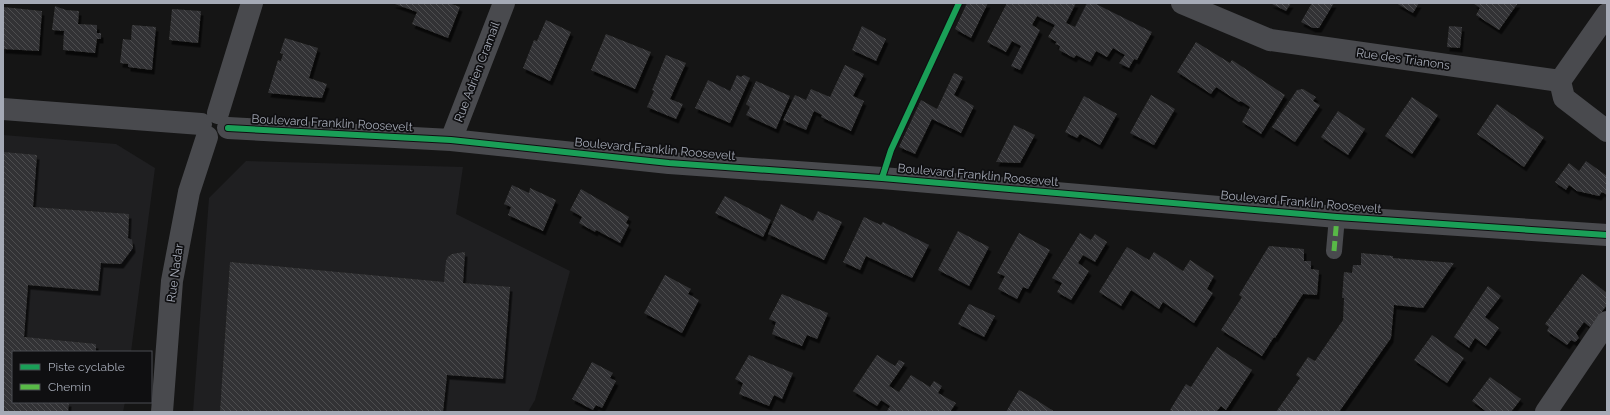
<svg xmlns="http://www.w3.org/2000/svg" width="1610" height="415" viewBox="0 0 1610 415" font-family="Raleway,sans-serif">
	<defs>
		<pattern id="building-back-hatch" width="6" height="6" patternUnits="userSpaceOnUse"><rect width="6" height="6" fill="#333334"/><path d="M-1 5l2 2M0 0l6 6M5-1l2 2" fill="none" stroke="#4e4e4f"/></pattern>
		<filter id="shadow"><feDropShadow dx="2.5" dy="4.5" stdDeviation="0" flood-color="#0009"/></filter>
	</defs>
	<rect width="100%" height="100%" fill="#151515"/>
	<!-- built -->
	<path fill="#1f1f21" d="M3 135 116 144 155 168 131 352H13V402H125L123 412H3Z
		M246 161 463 167 456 214 570 271 535 400 528 412H193L209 198Z"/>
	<!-- building -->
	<path fill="url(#building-back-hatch)" filter="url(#shadow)" d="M392 3H449L460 7 448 38 412 24 417 12Z
		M967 3H988L971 38 955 29Z
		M1007 3H1076L1066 23 1075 27 1087 3H1094L1152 32 1137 60 1134 59 1129 68 1119 63 1125 55 1113 48 1107 57 1096 51 1090 62 1076 55 1074 58 1059 50 1060 46 1055 44 1057 42 1048 37 1055 25 1037 16 1032 25 1040 30 1020 70 1011 66 1021 46 1012 41 1006 52 987 42Z
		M1270 3H1291L1286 11Z
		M1312 3H1334L1319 28H1313L1301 22Z
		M1396 3H1419L1413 13Z
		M1473 3H1518L1499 30 1476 15 1480 8Z
		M55 6 66 10 79 11 78 24 97 25V33H101V39H97L95 53 63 50 64 31 52 30Z
		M3 7 42 11 39 51 3 49Z
		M172 9 201 11 198 43 169 40Z
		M546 20 571 32 550 81 523 68 534 40 537 41Z
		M132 25 156 27 152 70 128 67V64L120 63 123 39 131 40Z
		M862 26 886 39 876 61 852 50Z
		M1449 26 1462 27 1460 48 1447 47Z
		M606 34 651 52 635 89 591 70Z
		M285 38 318 48 309 78 327 84 322 98 268 93 278 60 281 61 283 54 280 53Z
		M1196 42 1230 63 1232 60 1285 95 1261 134 1242 122 1250 107 1241 101 1239 102 1216 87 1211 94 1177 72Z
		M666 55 686 63 670 99 683 104 676 119 647 107 654 91 652 90Z
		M845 65 864 74 853 96 864 101 851 131 821 117 822 115 814 111 806 130 783 120 795 95 806 100 811 89 830 97Z
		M954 73 963 77 954 95 974 106 961 133 932 119 915 154 899 147 921 100 937 109Z
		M737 75 741 77 744 75 750 78 730 123 695 108 708 80 730 91Z
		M756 81 790 96 776 129 746 115 750 107 746 104Z
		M1303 89 1316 97 1313 101 1320 105 1295 142 1272 127 1297 90Z
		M1151 95 1175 109 1154 145 1130 133Z
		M1084 96 1117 114 1100 145 1080 134 1077 138 1065 132Z
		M1412 97 1438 115 1412 154 1385 136Z
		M1497 104 1544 137 1524 167 1477 134Z
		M1338 111 1365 129 1348 155 1321 137Z
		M1014 125 1035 135 1020 163 996 162Z
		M3 152 37 155 33 207 129 214 128 238 132 240 133 248 121 264 101 263 98 291 28 285 24 337 96 344V352H13V402H69L68 412H3Z
		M1586 161 1607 176V195L1602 192 1599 196 1577 191 1569 185 1566 190 1555 182 1569 163 1579 171Z
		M512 185 529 193 530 188 556 200 543 231 508 215 511 207 504 204Z
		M581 189 629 217 626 223 629 225 620 243 596 230 595 232 579 223 582 217 570 210Z
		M725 196 771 220 763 237 715 213Z
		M781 204 813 221 818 211 842 222 824 260 768 234Z
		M864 217 881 225 883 222 929 245 912 278 866 256 860 270 843 262Z
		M958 231 989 247 969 286 938 270Z
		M1019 233 1050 250 1028 289 1023 287 1017 299 998 289 1005 276 997 273Z
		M1080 233 1091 240 1095 234 1107 242 1095 262 1083 255 1078 263 1089 271 1071 300 1057 292 1062 283 1052 278Z
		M1269 246 1304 249V261H1311V269L1319 270 1317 295 1303 294 1275 338 1274 337 1262 356 1221 330 1242 297 1239 295Z
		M1127 247 1149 260 1154 252 1183 271 1190 260 1214 276 1207 289 1213 293 1194 323 1163 302 1159 309 1131 290 1121 306 1099 292Z
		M465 252 463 283 510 287 503 379 447 375 443 412H220L230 262 444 282 446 261 448 257 452 254Z
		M1361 253 1393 256V258L1454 263 1423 308 1394 305 1391 338 1339 412H1276L1300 378 1296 375 1308 357 1315 361 1343 320 1344 298H1342L1344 272 1352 273 1353 265H1361Z
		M1582 274 1607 293V305L1590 327 1584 322 1576 333 1579 338 1575 342 1571 340 1567 345 1547 331 1549 327 1545 324Z
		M665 275 691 289 688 294 699 300 682 333 644 313Z
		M1488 286 1501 296 1485 317 1499 328 1486 346 1475 338 1469 348 1454 337Z
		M782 294 828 313 817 339 807 335 802 346 772 334 776 322 769 319Z
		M969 304 995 316 984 337 958 324Z
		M1432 335 1464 358 1447 383 1414 360Z
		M1217 347 1252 370 1226 410 1221 406 1216 412H1173L1170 410 1186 384 1191 387Z
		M749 355 793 373 782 399 774 395 769 406 739 394 743 383 735 379Z
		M877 355 895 366 899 360 905 363 889 386 899 392 911 375 930 387 934 381 942 386 938 393 956 403 950 412H888L887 411 890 406 881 400 877 406 853 391Z
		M592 362 613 373 610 378 616 381 602 408 596 405 593 410 572 399Z
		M1490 377 1521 399 1511 412H1487L1472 401Z
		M1019 390 1030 396 1055 412H1006Z"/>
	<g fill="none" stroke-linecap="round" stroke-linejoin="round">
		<!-- pedestrian -->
		<path stroke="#494a4e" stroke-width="16" d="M1334 251 1337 217"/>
		<!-- minor -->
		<path stroke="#494a4e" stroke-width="22" d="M1182 3 1270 40 1560 81
			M1560 81 1607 14
			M1560 81 1564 98 1607 131
			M3 109 201 124
			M218 113 252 3
			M228 128 451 140 669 163 882 178 1337 217 1607 235
			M451 140 504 3
			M162 412 172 281 189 192 207 137
			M1546 412 1607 322"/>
		<!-- quiet -->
		<path stroke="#58b947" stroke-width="5" stroke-dasharray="10 5" stroke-linecap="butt" d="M1334 251 1337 217"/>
		<defs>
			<path id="cycleway" d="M228 128 451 140 669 163 882 178 1337 217 1607 235
				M882 178 891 150 959 3"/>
		</defs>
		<!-- cycleway casing -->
		<use href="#cycleway" stroke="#0f0f11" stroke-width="8"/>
		<!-- cycleway -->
		<use href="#cycleway" stroke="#1a9f57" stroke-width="6"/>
	</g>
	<g text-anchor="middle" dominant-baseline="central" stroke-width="3.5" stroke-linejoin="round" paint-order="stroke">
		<!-- street labels -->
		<g font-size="12" fill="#a5aab6" stroke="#0f0f11">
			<text transform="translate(1403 59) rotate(8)">Rue des Trianons</text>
			<text transform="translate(477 72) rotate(-69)">Rue Adrien Cramail</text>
			<text transform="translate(332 123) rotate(3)">Boulevard Franklin Roosevelt</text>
			<text transform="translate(655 149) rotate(5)">Boulevard Franklin Roosevelt</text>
			<text transform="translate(978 175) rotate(5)">Boulevard Franklin Roosevelt</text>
			<text transform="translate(1301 202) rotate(5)">Boulevard Franklin Roosevelt</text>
			<text transform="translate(175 273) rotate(-82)">Rue Nadar</text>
		</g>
	</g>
	<!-- border -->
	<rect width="1610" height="415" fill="none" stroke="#a5aab6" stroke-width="8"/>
	<!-- legend -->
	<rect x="12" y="351" width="140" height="52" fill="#0f0f11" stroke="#4b4d53"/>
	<rect x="20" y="364" width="20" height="6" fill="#1a9f57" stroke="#4b4d53"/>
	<text x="48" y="371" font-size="12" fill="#a5aab6">Piste cyclable</text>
	<rect x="20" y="384" width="20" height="6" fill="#58b947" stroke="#4b4d53"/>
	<text x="48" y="391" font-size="12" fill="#a5aab6">Chemin</text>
</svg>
